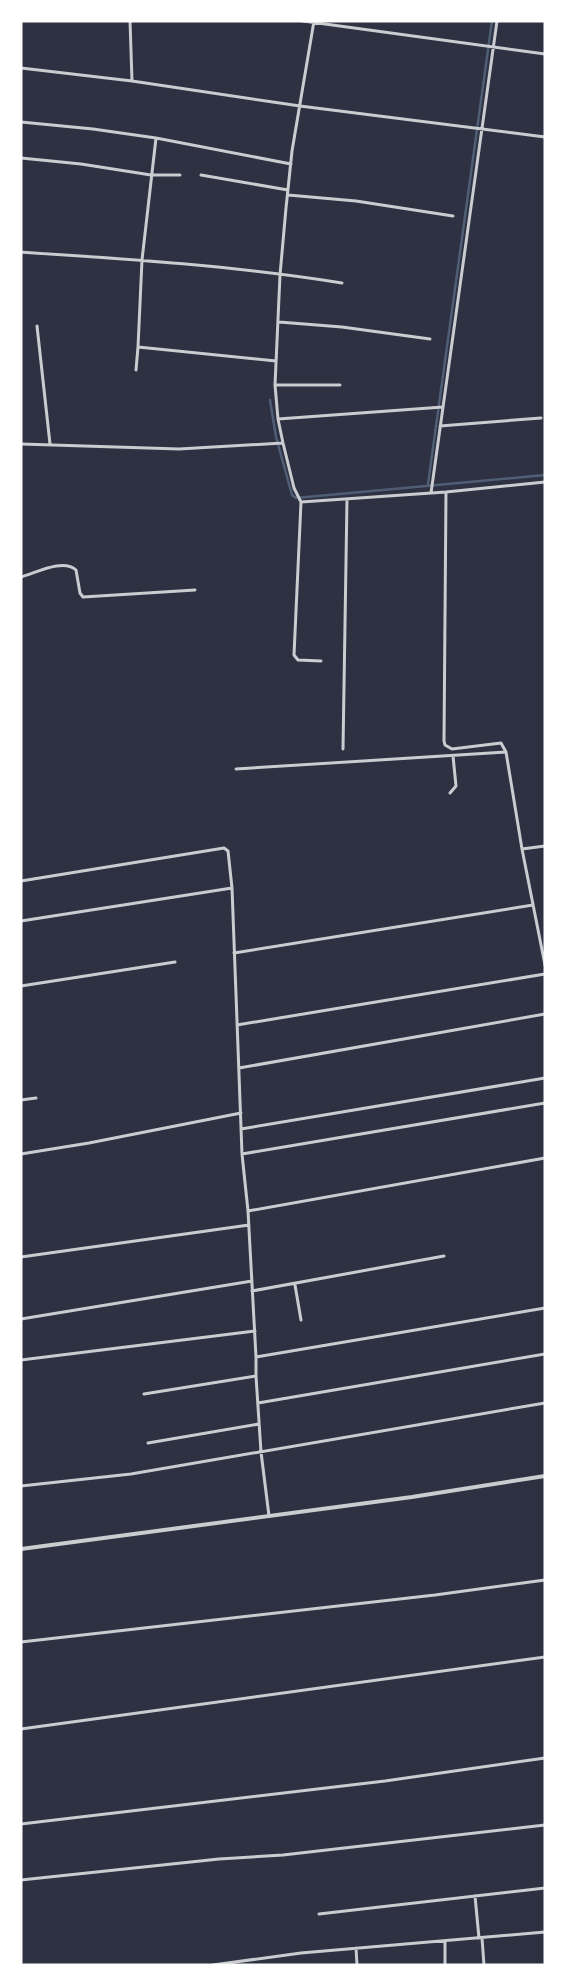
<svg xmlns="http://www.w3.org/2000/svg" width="566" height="1986" viewBox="0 0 566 1986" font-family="'Golos Text',sans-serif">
	<rect width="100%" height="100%" fill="#2d3142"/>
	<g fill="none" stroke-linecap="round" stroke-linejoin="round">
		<!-- stream -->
		<path stroke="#4f5d75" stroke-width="2.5" d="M270 400 276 437 292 495 296 498 545 475
			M428 484 492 21"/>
		<!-- minor -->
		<path stroke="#caccd0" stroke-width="3" d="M130 21 132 81
			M303 21 545 54
			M314 21 292 151 286 208 280 275 275 385 278 419 283 443 294 488 301 502 446 492 545 482
			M21 68 132 81 300 106 545 137
			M21 122 93 129 156 138 142 260 138 347 276 361
			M156 138 291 164
			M21 158 81 164 151 175H180
			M201 175 288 190
			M288 195 356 201 453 216
			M21 252C128 259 236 266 342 283
			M279 322 342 327 430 339
			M37 326 50 444
			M136 370 138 347
			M275 385H340
			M278 419 443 407
			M440 426 541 418
			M21 444 179 449 283 443
			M446 492 444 741 445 745 452 749 501 743 506 752
			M431 493 497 21
			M301 502 294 655 298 660 321 661
			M21 577C36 573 63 558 76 570L80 593 83 597 195 590
			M343 749 347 499
			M236 769 506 752 522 849 545 965
			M450 793 456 786 453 756
			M522 849 545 846
			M21 881 224 848 228 851 232 888 242 1154 248 1211 256 1357
			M21 921 232 888
			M234 953 533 905
			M21 986 175 962
			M237 1025 545 974
			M239 1068 545 1014
			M21 1100 36 1098
			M241 1129 545 1078
			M21 1154 89 1143 241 1113
			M242 1154 545 1103
			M248 1211 545 1158
			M21 1257 249 1225
			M295 1285 301 1320
			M252 1291 444 1256
			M21 1319 252 1281
			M21 1360 255 1331
			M256 1376V1357L545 1308
			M144 1394 256 1376 261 1452 269 1516
			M258 1403 545 1354
			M148 1443 259 1424
			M21 1486 131 1474 545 1403
			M21 1642 435 1595 545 1580
			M21 1729 545 1657
			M21 1824 385 1781 545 1758
			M21 1880 219 1859 283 1855 545 1825
			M475 1896 479 1938
			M319 1914 545 1888
			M482 1938 484 1965
			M445 1941V1965
			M356 1948 357 1965
			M213 1965 301 1953 545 1932"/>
		<!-- tertiary -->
		<path stroke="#caccd0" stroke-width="4" d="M21 1549 412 1497 545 1476"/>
	</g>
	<!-- border -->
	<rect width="566" height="1986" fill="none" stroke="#ffffff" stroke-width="45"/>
</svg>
